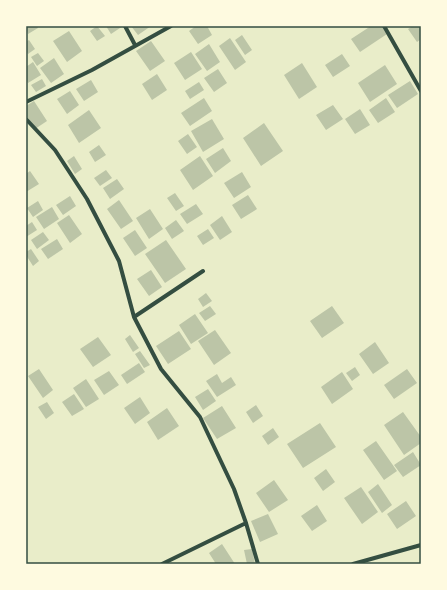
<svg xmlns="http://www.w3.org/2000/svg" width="447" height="590" viewBox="0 0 447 590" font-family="'Nunito Sans',sans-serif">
	<rect width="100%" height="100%" fill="#e9edc9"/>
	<!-- building -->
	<path fill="#bcc5a7" d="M26 26H37L38 28 28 34Z
		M97 26 105 36 97 41 90 31Z
		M106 26H123L111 34Z
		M131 26H151L138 35Z
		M196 26H207L212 35 198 44 189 31Z
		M371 26H382L387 34 360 52 351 39Z
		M413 26H421V39L417 42 408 29Z
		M69 31 82 51 67 62 53 41Z
		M242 35 252 50 245 55 235 40Z
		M230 38 246 62 235 70 219 46Z
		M29 40 35 49 28 54 26 50V42Z
		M151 41 165 61 150 71 136 51Z
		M209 44 220 62 207 71 195 54Z
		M191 52 202 69 185 80 174 63Z
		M38 53 44 61 37 66 31 57Z
		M342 54 350 66 333 77 325 65Z
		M54 58 64 74 51 83 40 68Z
		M33 62 41 75 28 83 26 79V67Z
		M302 63 317 87 299 99 284 75Z
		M385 65 397 84 370 102 358 83Z
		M218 69 227 83 214 92 204 78Z
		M157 74 167 90 152 100 142 84Z
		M42 79 46 86 36 92 31 85Z
		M91 80 98 92 84 101 76 89Z
		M410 81 418 94 397 108 388 95Z
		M199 82 204 90 190 99 185 91Z
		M70 91 79 105 67 114 57 99Z
		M204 98 212 111 190 126 181 113Z
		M386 98 395 112 378 123 369 110Z
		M34 101 47 121 35 129 26 115V106Z
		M333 105 343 119 326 130 316 115Z
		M360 109 370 125 355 134 345 119Z
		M89 110 101 128 79 143 68 125Z
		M212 119 224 139 203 152 191 131Z
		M264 123 283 151 261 166 243 138Z
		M188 134 197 147 187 154 178 141Z
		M99 145 106 155 95 162 89 152Z
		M223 148 231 161 215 173 206 159Z
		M74 156 82 169 75 174 67 161Z
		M200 156 213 176 193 190 180 170Z
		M106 170 112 178 100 186 94 178Z
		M30 171 39 184 26 192V174Z
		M242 172 251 187 234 198 224 183Z
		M117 179 124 189 110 199 103 188Z
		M175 193 184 206 176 211 167 198Z
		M248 195 257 209 241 219 232 205Z
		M70 196 76 206 63 215 56 205Z
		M119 200 133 221 121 229 107 209Z
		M38 201 43 210 33 217 27 208Z
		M196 204 203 214 187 224 180 214Z
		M52 207 59 219 44 229 36 217Z
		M150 209 163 229 149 239 136 218Z
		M69 215 82 234 70 243 57 223Z
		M222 216 232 232 220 240 210 225Z
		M176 220 184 231 172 239 165 228Z
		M32 222 37 230 26 237V226Z
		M208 229 214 238 203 245 197 236Z
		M135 230 147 248 135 256 123 238Z
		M43 232 49 240 37 249 31 240Z
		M57 239 63 249 48 259 41 249Z
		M166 240 186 269 165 283 145 254Z
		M31 249 39 261 33 266 26 255V252Z
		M151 270 162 287 149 296 137 279Z
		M206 293 212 301 203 307 198 299Z
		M210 306 216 314 205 321 199 313Z
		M332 306 344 323 322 338 310 321Z
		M195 314 208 333 191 344 179 325Z
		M215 330 231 353 214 365 198 341Z
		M179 331 191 349 168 364 156 346Z
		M130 335 139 348 133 352 125 339Z
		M98 337 111 355 93 367 80 349Z
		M375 342 389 363 373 374 359 354Z
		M140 351 150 365 144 368 135 354Z
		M139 363 145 372 127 384 121 375Z
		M355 367 360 375 352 381 346 373Z
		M39 369 53 390 43 398 28 376Z
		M407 369 417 383 394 399 384 385Z
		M109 371 119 385 104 395 94 380Z
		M342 372 353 389 332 404 321 387Z
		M217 374 222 383 231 377 236 385 217 397 206 381Z
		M86 379 99 399 86 407 73 388Z
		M208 389 216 401 203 410 195 397Z
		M74 394 84 409 72 416 62 402Z
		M140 397 150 413 135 424 124 408Z
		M47 402 54 413 46 419 38 407Z
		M256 405 263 416 253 423 246 412Z
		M222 406 236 428 217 439 203 418Z
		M167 408 179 426 158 440 147 422Z
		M403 412 421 437V443L404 455 384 425Z
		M320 423 336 447 303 468 287 444Z
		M273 428 279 437 268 445 262 436Z
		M376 441 397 471 384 480 363 450Z
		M413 452 421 465 403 477 394 465Z
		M326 469 335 482 323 491 314 478Z
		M274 480 288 500 269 512 256 493Z
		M378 484 392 505 382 513 368 492Z
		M361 487 378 512 362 524 344 498Z
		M406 501 416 516 397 529 387 514Z
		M317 505 327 521 312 531 301 516Z
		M268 514 278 534 260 542 251 521Z
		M222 544 235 564H216L209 553Z
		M252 549 255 564H247L244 550Z"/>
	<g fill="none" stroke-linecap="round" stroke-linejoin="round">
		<!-- minor -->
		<path stroke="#344e41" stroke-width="4" d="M125 26 135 45
			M384 26 421 91
			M26 102 92 70 171 26
			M26 119 55 150 87 199 119 261 134 317
			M203 271 134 317 161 369 200 417 234 489 246 523 258 564
			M162 564 246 523
			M353 564 421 545"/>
	</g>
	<!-- border -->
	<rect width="447" height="590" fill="none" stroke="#fefae0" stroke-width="54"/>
	<rect x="27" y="27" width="393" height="536" fill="none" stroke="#344e41" stroke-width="1.5"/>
</svg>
